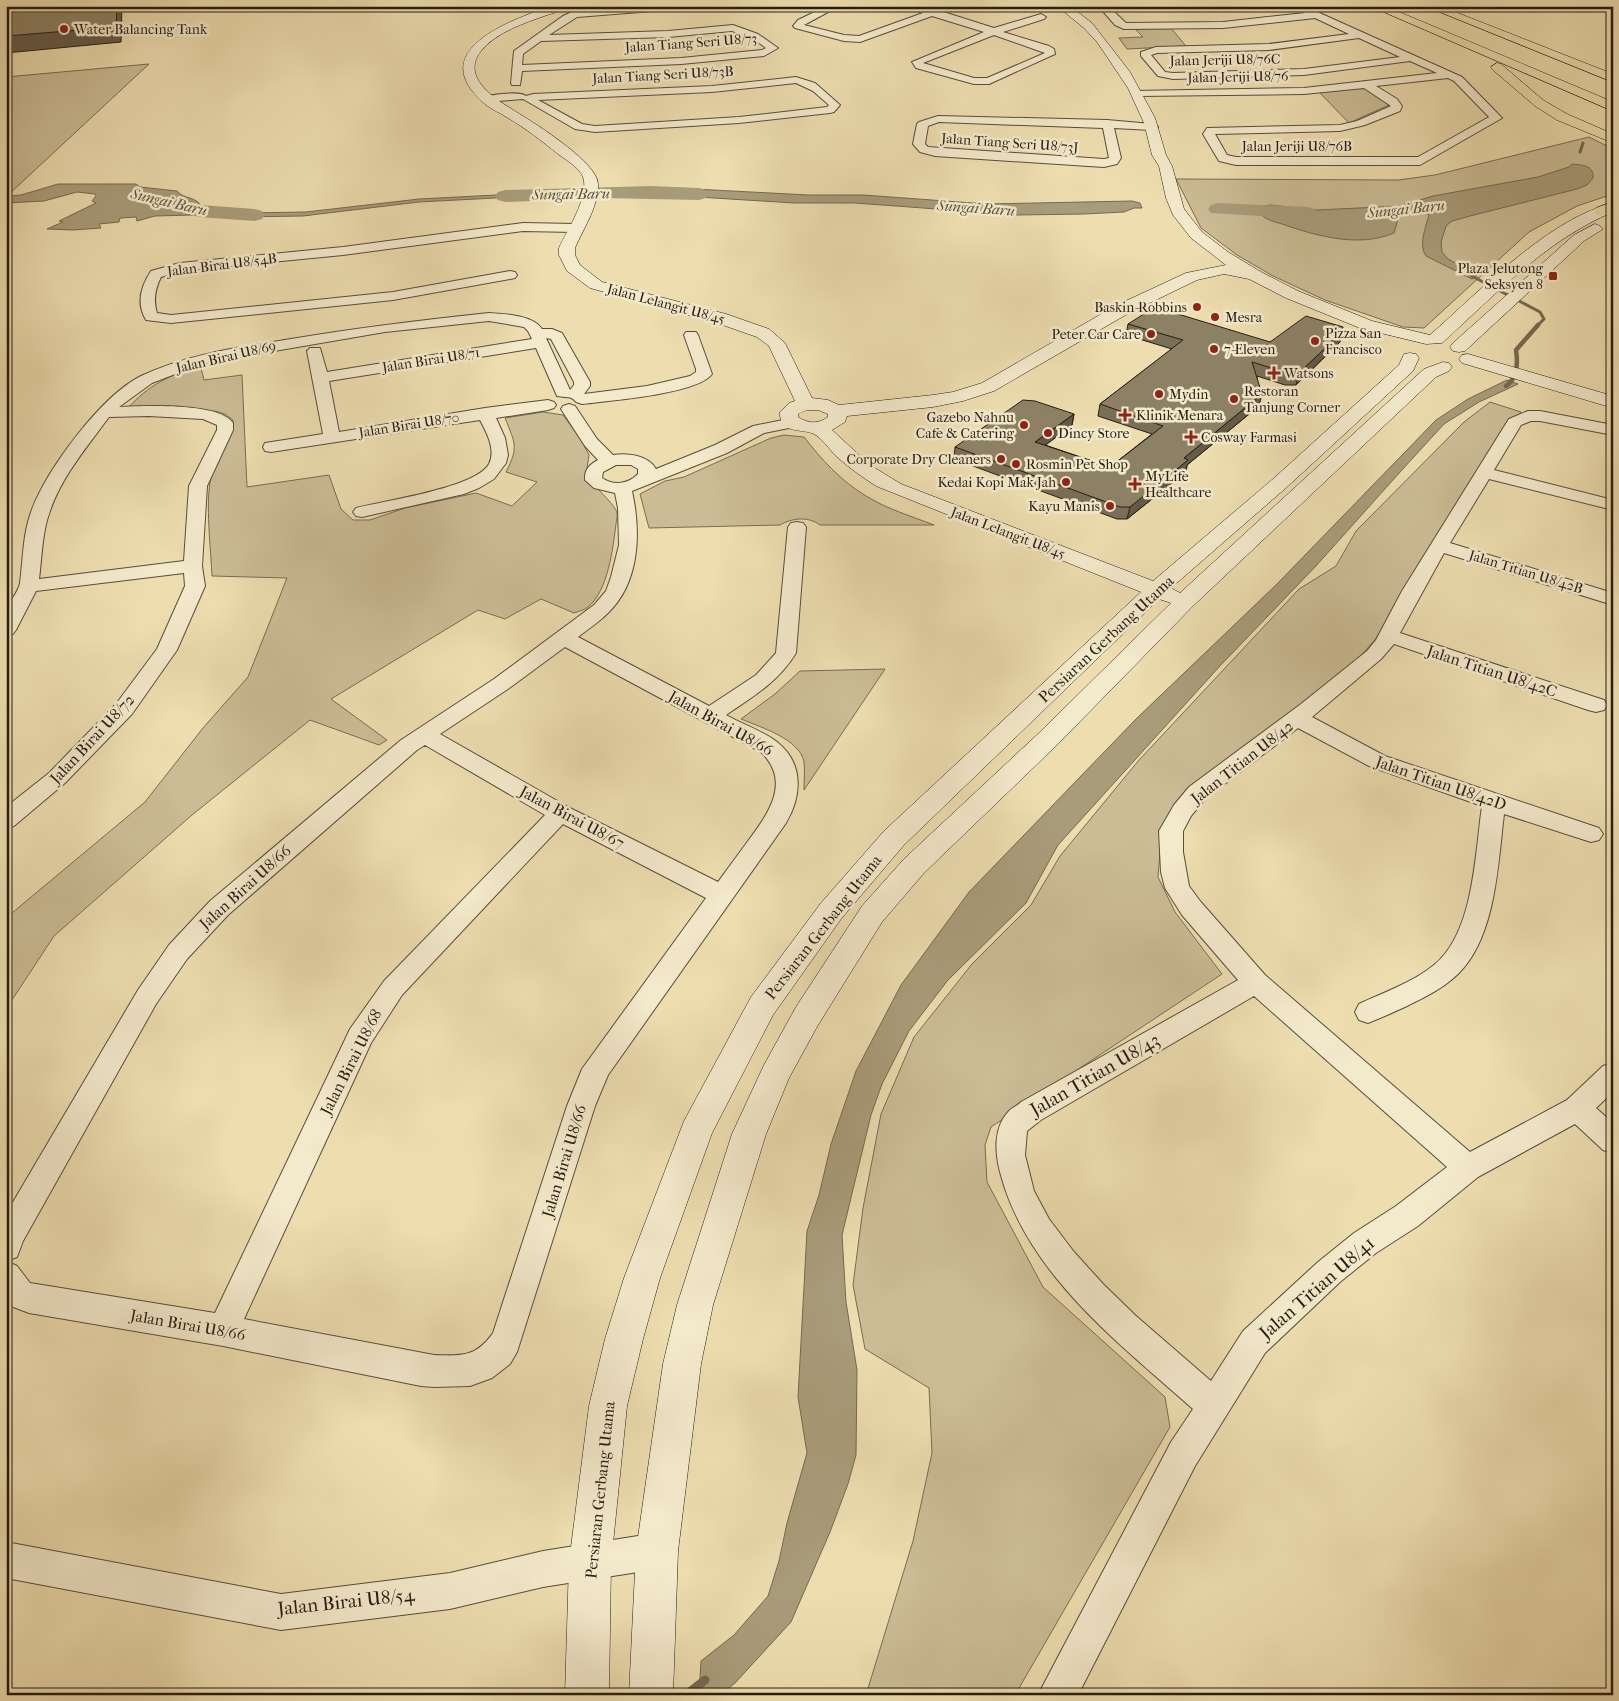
<svg xmlns="http://www.w3.org/2000/svg" width="1619" height="1701" viewBox="0 0 1619 1701" font-family="'IM FELL French Canon',serif">
	<rect width="100%" height="100%" fill="#edddaf"/>
	<filter id="stains"><feTurbulence type="fractalNoise" baseFrequency=".004" numOctaves="4"/><feColorMatrix values="0 0 0 0 .2 0 0 0 0 .09 0 0 0 0 .02 0 0 0 .5 -.17"/></filter>
	<radialGradient id="worn" r=".72"><stop offset=".6" stop-color="#630" stop-opacity="0"/><stop offset="1" stop-color="#630" stop-opacity=".3"/></radialGradient>
	<!-- green -->
	<path fill="#cbbc95" stroke="#786c54" d="M1170 27 1186 46 1127 49 1119 38 1143 37 1135 29Z
		M149 64 7 196H6V77Z
		M1363 87 1389 105 1349 123 1318 91Z
		M1589 137 1613 149V194L1577 206 1529 232 1424 328 1403 327 1325 300 1273 276 1237 255 1201 228 1176 179 1398 180 1435 175Z
		M200 364 204 380 242 375 247 487 329 475 341 509 353 520H370L405 508 476 493 512 506 537 482 506 472C519 447 515 443 505 418L543 412 563 415 580 438 589 455 586 475C592 485 616 505 617 513 618 516 616 521 616 524 613 548 608 591 588 607 585 610 579 611 574 613L541 599 505 619 478 610 331 699 387 740 379 745 310 720 192 815 54 936 6 1009V918L145 802 203 728 248 677 287 578 212 576C211 551 205 501 211 478 216 458 233 442 233 420L225 414 215 411 127 409C149 384 170 376 200 364Z
		M1490 402 1521 412 1505 431 1375 640 1351 666 1162 827 1158 877 1175 912 1222 974 991 1127 985 1145 987 1182 1043 1287 1165 1397 1170 1427 1015 1695H866L913 1541 932 1453 929 1388 865 1349 853 1285 863 1208 881 1114 914 1037 972 964 1031 905 1060 856 1139 760 1299 589 1336 566 1356 531 1464 422Z
		M784 435 804 437C821 459 841 481 866 496 887 509 911 516 934 525H820C808 516 792 518 780 525L649 528 640 494 665 481 684 477 771 438Z
		M885 669 804 790C804 781 805 771 804 762 800 739 760 727 741 719L775 694 800 671Z"/>
	<!-- water -->
	<path fill="#a99c7a" stroke="#756951" d="M1572 164C1582 165 1594 165 1593 178L1587 185 1577 189 1470 216 1452 221 1446 226 1441 242 1442 252 1448 259 1477 275 1472 279 1426 256C1418 245 1426 227 1429 215L1419 211 1399 216 1394 233C1359 248 1316 236 1282 224 1272 221 1260 219 1258 207L1271 205 1316 210 1401 206 1433 196 1538 177 1569 167Z
		M58 184H136L140 187 177 191C185 200 196 196 202 207L193 215 155 216 137 221 136 217 120 218 119 222 99 224 101 228 73 230 47 229 63 222 59 221 96 203 92 201 96 196 95 194 77 192 44 201 6 203V196L21 195Z
		M675 188 808 195H863L987 204 1132 201 1140 203 1142 208H1134L1124 212 1084 214 1018 215 855 203H794L649 194 648 191Z
		M554 192 553 195 419 202 303 216 238 217 202 213 207 210 244 213 306 212 419 199Z
		M1507 380 1518 384 1479 402 1444 424 1401 471 1315 567 1219 667 1058 845 1026 903 948 980 909 1031 882 1084 871 1115 842 1235 846 1302 857 1370 856 1455 848 1484 830 1532 791 1622 735 1683 720 1695H699L701 1661 734 1635 768 1596 779 1561 787 1523 807 1453 798 1397 807 1231 819 1195 831 1144 856 1071 901 985 969 892 1136 719 1276 585 1436 420 1468 399Z"/>
	<g fill="none" stroke-linecap="round" stroke-linejoin="round">
		<!-- stream-far2 -->
		<path stroke="#756951" stroke-width="3" d="M1580 152 1583 143
			M1468 274 1540 312 1544 319 1537 326"/>
		<!-- stream-far1 -->
		<path stroke="#756951" stroke-width="4.5" d="M1506 386C1518 378 1518 363 1516 350L1538 325"/>
		<!-- stream -->
		<path stroke="#756951" stroke-width="9" d="M686 1695 705 1680"/>
		<!-- river -->
		<path fill="#a99c7a" fill-rule="evenodd" d="M651 186 699 188 706 190 708 194 706 198 699 200 602 198 505 202 498 200 495 196 498 192 505 190Z
			M151 192 200 205 255 209 262 211 265 215 262 219 255 221 199 217 144 202 141 198 144 194Z
			M1218 203 1308 207 1315 209 1318 213 1315 217 1308 219 1211 213 1208 209 1211 205Z"/>
		<defs>
			<path id="street" d="M639 6H682L678 9 577 17 549 35 668 31 733 25 758 34 778 48 764 56 681 64 522 71 520 85H512L511 83 514 51 563 16 572 12ZM732 31 752 38 766 48 762 50 681 58 522 65 523 54 541 41 668 37Z
				M827 6H839L804 25 844 35 859 36 923 13 902 6H918L934 9 994 28 1041 14 1046 17 1044 19 1003 32 1049 46 1054 49 1055 54 989 84H974L916 68 912 62 984 32 932 16 860 42 844 41 795 28 793 26 798 20ZM994 35 1045 53 987 78H974L923 63Z
				M1103 6H1112L1111 9 1126 23 1223 22 1305 13 1292 6H1304L1462 77 1502 118 1420 165H1236L1219 161 1203 134 1207 128 1340 125 1357 121 1391 106 1364 88 1304 94 1138 96 1134 95 1133 93 1134 91 1304 88 1437 73 1410 61 1304 75 1173 79 1158 76 1141 56V52L1156 47 1269 44 1349 34 1315 18 1223 28 1124 29 1115 25 1101 9ZM1359 38 1400 57 1304 69 1173 73 1165 72 1151 55 1157 53 1269 50ZM1448 78 1454 81 1489 117 1418 157H1236L1227 155 1215 134 1340 131 1365 125 1400 111 1402 106 1397 99 1376 86Z
				M796 77 815 83 840 105 834 112 830 113 739 123 595 132 575 129 523 99 487 102 482 99C488 94 521 91 526 96L533 94 712 86ZM796 83 813 91 829 105 827 107 739 117 595 126 582 124 538 100 712 92Z
				M938 116 1107 120 1152 124 1158 127 1152 130 1114 128 1121 158 1117 164 1104 167 935 156 920 152 913 144 917 124 919 122ZM939 122 1103 128 1109 158 1104 159 928 147 925 144 928 126Z
				M523 223 575 224 582 228 575 232 523 231 343 255 181 271 161 277C155 289 153 300 157 313L171 315 393 292 510 271 515 272 517 275 515 278 510 279 393 300 171 323 146 320C136 304 141 286 151 271L180 263 343 247Z
				M489 313C505 314 533 315 542 329H552L562 333 590 382V386L584 394 647 386 690 376 696 372V369L684 335 686 332H696L698 335 712 374C698 394 607 401 582 404L576 402C571 395 566 398 557 396L536 348 329 381 339 432 485 408 548 400 554 402 556 405 554 408 548 410 496 418 505 438 508 455 506 463 494 479 479 488 464 494 362 517 356 516 353 512 356 508C383 501 476 488 489 464 496 450 487 433 480 420L271 452 265 451 263 447 265 443 323 434 307 351 310 348H320L327 372 532 339 528 331 524 327 489 321 385 332 228 359 196 366 152 383 119 407C143 406 219 402 233 423V430L207 486 202 566 205 586 177 650 132 714 65 783 14 826 6 828V807L49 773 116 704 157 649 185 586 184 573 36 591 16 630 13 634 6 636C6 628 4 617 7 610 10 600 18 593 20 583 23 559 23 534 31 512 46 470 101 396 141 376 188 354 240 347 291 339 357 328 422 320 489 313ZM546 338 551 339 574 382V385L570 390ZM149 416 203 419 217 425V430L189 486 184 561 39 579C42 557 42 532 50 511 62 476 87 447 109 417Z
				M569 404 575 406 597 439 613 455C628 453 648 455 656 469L715 445 753 426 793 418 799 420 801 423 799 426 764 433 727 453 632 491C641 532 640 582 608 613 599 622 588 629 578 637L709 706 756 675 776 653 788 527 791 523 797 522 803 523 806 527 796 653C779 681 753 697 726 715 742 724 763 731 777 742 804 763 802 796 786 823L608 1075 595 1106 517 1352 510 1364 492 1378 470 1386 434 1387 421 1386 223 1346 29 1313 8 1305 6 1302V1261L17 1266 30 1283 215 1313 350 1029 384 981 545 815 425 745 417 750 228 915 187 959 156 1004 23 1241 17 1257 6 1261V1214L138 990 169 945 210 901 401 740 494 679 594 605 606 591 611 577 619 545 618 508 615 493 594 488 585 480C584 470 590 464 598 460L585 446 561 409 563 406ZM616 465H631L638 469V474C628 484 614 486 602 478L603 472ZM565 647 761 752C792 782 768 814 748 841 738 855 728 868 718 882L568 807 440 734 508 689ZM563 824 706 898 582 1069 567 1106 493 1333C476 1357 462 1356 434 1355L244 1319 371 1043 402 995Z
				M1528 411H1540L1613 425V435L1540 421H1531L1521 425 1494 470 1613 500V510L1489 479 1450 543 1613 593V605L1444 553 1400 633 1604 700 1607 705 1604 710 1596 712 1588 710 1394 644 1381 659 1312 717 1385 756 1599 828 1603 834 1599 840 1591 842 1504 814C1498 863 1496 936 1459 973 1444 988 1425 997 1407 1006 1394 1012 1381 1018 1368 1023L1359 1020 1355 1012 1359 1004C1384 992 1412 983 1434 965 1474 933 1475 854 1482 806L1369 766 1298 728 1205 799 1191 816 1183 831V852L1189 886 1200 901 1265 975 1470 1152 1567 1100 1603 1066 1613 1063V1092L1596 1108 1613 1123V1153L1603 1150 1575 1124 1478 1177 1418 1226 1376 1253 1340 1282 1265 1353 1195 1466 1078 1695H1038L1171 1442 1193 1409C1119 1343 1026 1273 1000 1172 995 1153 993 1127 1009 1111 1012 1108 1017 1106 1021 1102L1238 980 1182 915 1165 888 1161 872 1159 831 1174 805 1189 787 1301 704 1367 651 1376 640 1402 591 1507 422 1509 419ZM1254 996 1447 1167 1396 1206 1354 1233 1318 1262 1243 1331 1211 1381 1136 1316 1104 1285 1074 1252 1049 1219 1034 1191 1025 1155 1027 1131 1041 1120Z
				M657 1533 670 1538 675 1551 670 1564 657 1569 543 1587 450 1609 281 1630 6 1578V1542L281 1594 450 1573 543 1551Z"/>
			<path id="secondary" d="M551 6H567C562 11 553 13 547 15 525 23 496 32 481 51 459 79 499 101 518 113 536 124 598 163 598 184 599 206 583 229 575 248V255L580 265 602 282 726 314 769 329 785 343 812 398 828 400 839 405 933 395 953 392 982 383 1117 305 1186 273 1226 265 1191 238 1173 215 1166 198 1159 166 1152 155 1144 123 1128 88 1097 42 1084 28 1057 6H1070L1092 23 1130 72 1155 118 1166 155 1172 166 1184 209 1202 232 1228 252 1261 272 1298 291 1372 321 1430 335C1480 291 1548 219 1613 203V212C1546 240 1495 295 1442 343L1426 344 1360 328 1286 298 1249 279 1224 274 1197 280 1129 313 994 391 963 401 933 407 847 416 845 422 832 430 870 465 901 484 1153 581 1273 479 1399 365 1404 354 1410 353 1416 354 1419 358 1413 371 1287 487 1171 588 1180 593 1424 369 1443 362 1449 363 1452 367 1449 371 1436 377 1193 606 1058 744 924 873 882 922 818 1025 789 1078 766 1134 713 1305 701 1364 678 1551 673 1695H629L636 1551 663 1364 677 1305 732 1134 764 1065 796 1007 862 906 904 859 1040 732 1171 603 1159 599 904 845 841 919 773 1015 712 1133 660 1278 643 1339 627 1406 611 1563 609 1695H565L569 1563 589 1406 605 1339 624 1278 684 1121 751 997 821 903 884 831 1141 592 876 486C862 477 848 467 836 456 830 450 822 438 814 434 802 428 779 435 780 412L789 403 795 401 769 346 757 337 714 322 590 288 567 271 559 255V248C567 230 590 196 583 177 579 167 566 160 558 154 542 141 525 128 508 118 501 113 492 110 485 104 423 51 509 21 551 6ZM807 410H818L828 414V417C818 424 809 424 798 417V414Z
				M1595 224 1600 226 1603 229 1584 241 1465 351 1459 352 1453 351 1450 347 1453 343 1574 235Z
				M1468 354 1613 396V408L1462 363 1459 359 1462 355Z"/>
			<path id="highway" d="M1370 6H1385L1613 102V111Z
				M1425 6H1440L1613 74V82Z
				M1497 63 1501 64 1543 100 1567 114 1613 134V143L1557 120 1535 106 1493 70 1491 67Z
				M1613 202V211L1601 215 1596 214 1594 211 1596 208Z"/>
		</defs>
		<!-- street casing -->
		<use href="#street" stroke="#584d3b" stroke-width="2"/>
		<!-- secondary casing -->
		<use href="#secondary" stroke="#261d14" stroke-width="1"/>
		<!-- highway casing -->
		<use href="#highway" stroke="#261d14" stroke-width="1"/>
		<!-- street -->
		<use href="#street" fill="#f3e9cb" fill-rule="evenodd"/>
		<!-- secondary -->
		<use href="#secondary" fill="#f3e9cb" fill-rule="evenodd"/>
		<!-- highway -->
		<use href="#highway" fill="#edddaf" fill-rule="evenodd"/>
	</g>
	<!-- wall -->
	<path fill="#796f57" stroke="#261d14" d="M1128 324 1270 342H1340L1296 385H1285L1257 376 1259 406 1187 465 1186 472 1127 519H1117L954 459 955 447 1074 414 1072 425 1045 445 1110 467 1152 434 1098 416 1100 404 1172 349 1126 335Z"/>
	<!-- shaded-wall -->
	<path fill="#635a47" stroke="#261d14" d="M117 6H122L121 42 6 53V36Z
		M1343 331 1340 342 1296 385 1299 373Z
		M1262 394 1259 406 1187 465 1186 472 1127 519 1130 507 1184 458Z
		M1074 414 1072 425 1034 454 1035 442Z"/>
	<!-- building -->
	<path fill="#8d8165" stroke="#261d14" d="M6 6H117L116 27 6 36Z
		M1155 307 1270 342 1306 316 1343 327V331L1299 373H1288L1252 362 1262 394 1184 458 1188 460 1130 507H1120L955 447 1023 400 1035 401 1074 414 1035 442 1110 467 1163 426 1100 404 1183 340 1128 324Z"/>
	<!-- markers -->
	<g fill="#8f2418" stroke="#f3e9cb" stroke-width="2">
		<circle cx="64" cy="29" r="5"/>
		<rect x="1548" y="271" width="10" height="10" rx="2.5"/>
		<circle cx="1197" cy="307" r="5"/>
		<circle cx="1215" cy="317" r="5"/>
		<circle cx="1151" cy="334" r="5"/>
		<circle cx="1315" cy="341" r="5"/>
		<circle cx="1214" cy="349" r="5"/>
		<path d="M1271.5 365.5h5v5h5v5h-5v5h-5v-5h-5v-5h5z"/>
		<circle cx="1159" cy="394" r="5"/>
		<circle cx="1234" cy="399" r="5"/>
		<path d="M1122.5 407.5h5v5h5v5h-5v5h-5v-5h-5v-5h5z"/>
		<circle cx="1024" cy="425" r="5"/>
		<circle cx="1048" cy="433" r="5"/>
		<path d="M1188.5 429.5h5v5h5v5h-5v5h-5v-5h-5v-5h5z"/>
		<circle cx="1001" cy="459" r="5"/>
		<circle cx="1016" cy="464" r="5"/>
		<circle cx="1066" cy="482" r="5"/>
		<path d="M1132.5 476.5h5v5h5v5h-5v5h-5v-5h-5v-5h5z"/>
		<circle cx="1110" cy="506" r="5"/>
	</g>
	<g text-anchor="middle" dominant-baseline="central" stroke-width="5" stroke-linejoin="round" paint-order="stroke">
		<!-- far-poi labels -->
		<g font-size="14" fill="#261d14" stroke="#f3e9cb" text-anchor="start">
			<text x="74" y="29">Water Balancing Tank</text>
			<text x="1543" y="268" text-anchor="end">Plaza Jelutong<tspan x="1543" dy="16">Seksyen 8</tspan></text>
			<text x="1187" y="307" text-anchor="end">Baskin-Robbins</text>
			<text x="1225" y="317">Mesra</text>
			<text x="1325" y="333">Pizza San<tspan x="1325" dy="16">Francisco</tspan></text>
			<text x="1141" y="334" text-anchor="end">Peter Car Care</text>
			<text x="1224" y="349">7-Eleven</text>
			<text x="1284" y="373">Watsons</text>
			<text x="1244" y="391">Restoran<tspan x="1244" dy="16">Tanjung Corner</tspan></text>
			<text x="1169" y="394">Mydin</text>
			<text x="1136" y="415">Klinik Menara</text>
			<text x="1014" y="417" text-anchor="end">Gazebo Nahnu<tspan x="1014" dy="16">Cafe &amp; Catering</tspan></text>
			<text x="1058" y="433">Dincy Store</text>
			<text x="1201" y="437">Cosway Farmasi</text>
			<text x="991" y="459" text-anchor="end">Corporate Dry Cleaners</text>
			<text x="1026" y="464">Rosmin Pet Shop</text>
			<text x="1145" y="476">MyLife<tspan x="1145" dy="16">Healthcare</tspan></text>
			<text x="1056" y="482" text-anchor="end">Kedai Kopi Mak Jah</text>
			<text x="1100" y="506" text-anchor="end">Kayu Manis</text>
		</g>
		<!-- far-street labels -->
		<g font-size="14" fill="#261d14" stroke="#f3e9cb">
			<text transform="translate(691 43) rotate(-4)">Jalan Tiang Seri U8/73</text>
			<text transform="translate(1225 60) rotate(-1)">Jalan Jeriji U8/76C</text>
			<text transform="translate(663 75) rotate(-3)">Jalan Tiang Seri U8/73B</text>
			<text transform="translate(1238 77) rotate(-1)">Jalan Jeriji U8/76</text>
			<text transform="translate(1010 143) rotate(4)">Jalan Tiang Seri U8/73J</text>
			<text x="1297" y="146">Jalan Jeriji U8/76B</text>
			<text transform="translate(222 265) rotate(-7)">Jalan Birai U8/54B</text>
			<text transform="translate(666 304) rotate(15)">Jalan Lelangit U8/45</text>
			<text transform="translate(226 357) rotate(-13)">Jalan Birai U8/69</text>
			<text transform="translate(431 360) rotate(-9)">Jalan Birai U8/71</text>
			<text transform="translate(409 425) rotate(-9)">Jalan Birai U8/70</text>
			<text transform="translate(1008 533) rotate(21)">Jalan Lelangit U8/45</text>
			<text transform="translate(1526 572) rotate(17)">Jalan Titian U8/42B</text>
		</g>
		<!-- far-water labels -->
		<g font-size="15" font-style="italic" fill="#5a503d" stroke="#f3e9cb">
			<text transform="translate(571 194) rotate(-1)">Sungai Baru</text>
			<text transform="translate(169 202) rotate(13)">Sungai Baru</text>
			<text transform="translate(976 208) rotate(4)">Sungai Baru</text>
			<text transform="translate(1406 209) rotate(-6)">Sungai Baru</text>
		</g>
		<!-- street labels -->
		<g font-size="16" fill="#261d14" stroke="#f3e9cb">
			<text transform="translate(1106 639) rotate(-43)">Persiaran Gerbang Utama</text>
			<text transform="translate(1492 671) rotate(18)">Jalan Titian U8/42C</text>
			<text transform="translate(721 723) rotate(29)">Jalan Birai U8/66</text>
			<text transform="translate(92 739) rotate(-47)">Jalan Birai U8/72</text>
			<text transform="translate(1242 762) rotate(-38)">Jalan Titian U8/42</text>
			<text transform="translate(1441 783) rotate(19)">Jalan Titian U8/42D</text>
			<text transform="translate(572 817) rotate(28)">Jalan Birai U8/67</text>
			<text transform="translate(245 887) rotate(-42)">Jalan Birai U8/66</text>
			<text transform="translate(823 927) rotate(-52)">Persiaran Gerbang Utama</text>
			<text transform="translate(351 1062) rotate(-63)">Jalan Birai U8/68</text>
			<text transform="translate(564 1161) rotate(-73)">Jalan Birai U8/66</text>
			<text transform="translate(188 1325) rotate(10)">Jalan Birai U8/66</text>
			<text transform="translate(600 1490) rotate(-84)">Persiaran Gerbang Utama</text>
		</g>
		<!-- near-street labels -->
		<g font-size="19" fill="#261d14" stroke="#f3e9cb">
			<text transform="translate(1095 1075) rotate(-30)">Jalan Titian U8/43</text>
			<text transform="translate(1317 1288) rotate(-41)">Jalan Titian U8/41</text>
			<text transform="translate(346 1602) rotate(-6)">Jalan Birai U8/54</text>
		</g>
	</g>
	<!-- margin -->
	<rect width="1619" height="1701" fill="none" stroke="#edddaf" stroke-width="25"/>
	<rect x="8" y="8" width="1604" height="1686" fill="none" stroke="#261d14" stroke-width="2.5"/>
	<rect x="12" y="12" width="1594" height="1676" fill="none" stroke="#261d14"/>
	<rect width="100%" height="100%" filter="url(#stains)"/>
	<rect width="100%" height="100%" fill="url(#worn)"/>
</svg>
